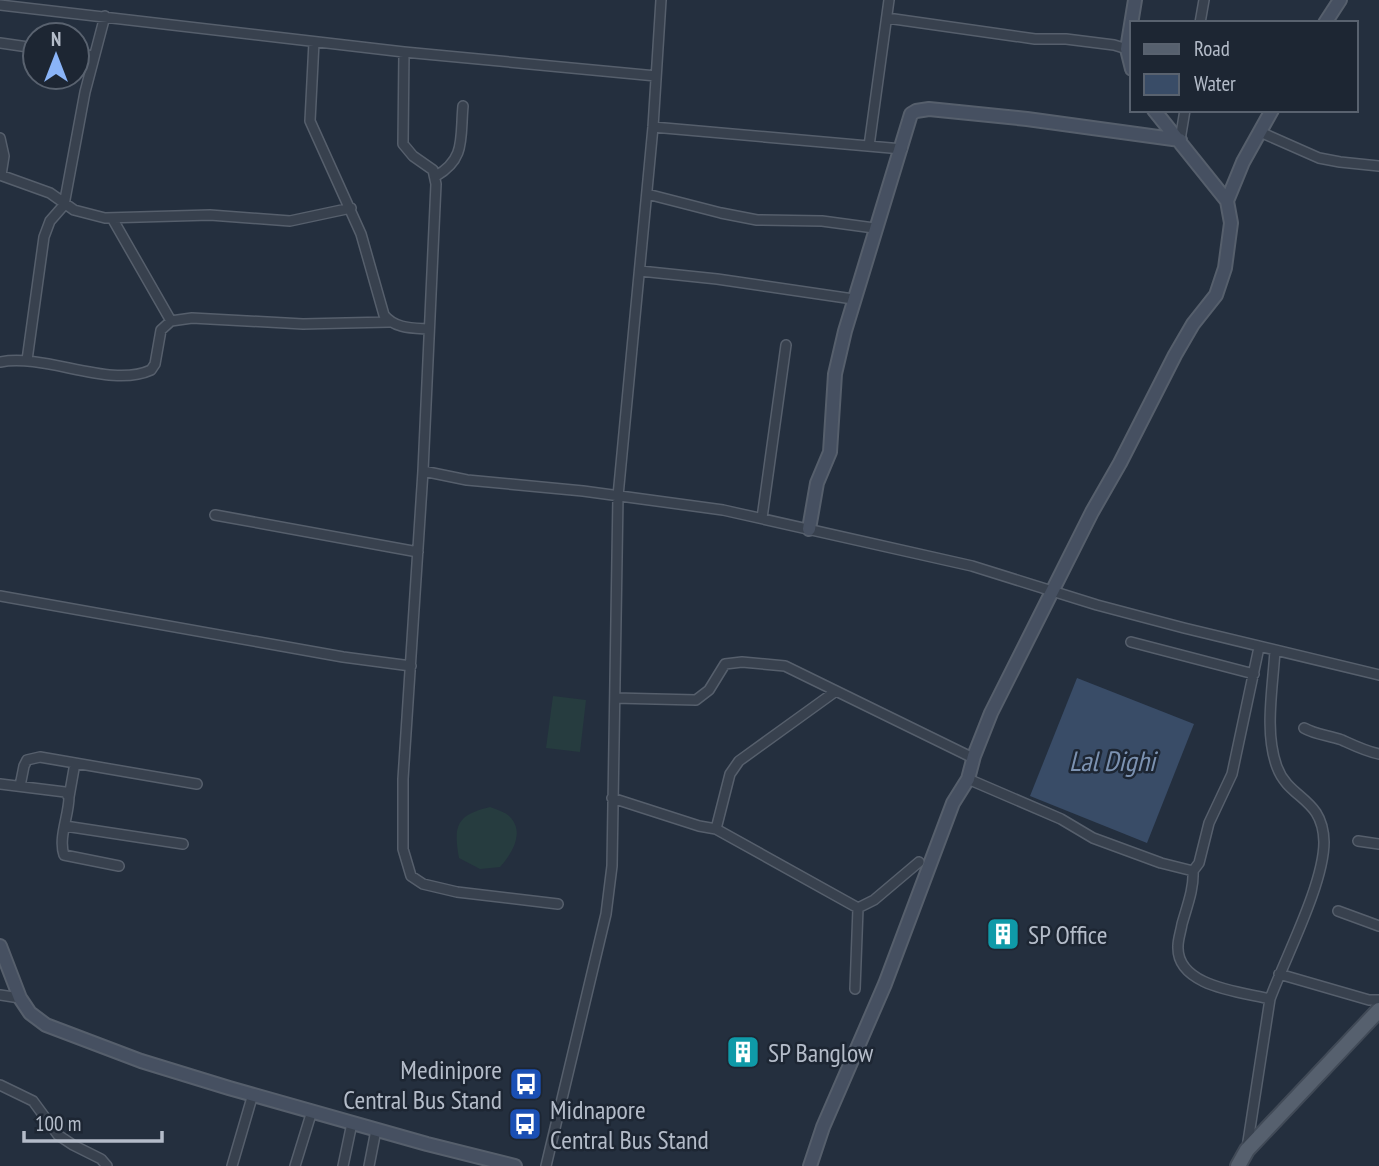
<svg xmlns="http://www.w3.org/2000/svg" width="1379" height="1166" viewBox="0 0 1379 1166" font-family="'PT Sans Narrow',sans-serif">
	<rect width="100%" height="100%" fill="#242f3e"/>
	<!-- green -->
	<path fill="#263c3f" d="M553 696 586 700 580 752 546 748Z
		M490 807C495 809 506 812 510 817 525 832 512 854 500 867L480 869 459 858C453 825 457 815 490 807Z"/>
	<!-- water -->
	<path fill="#394c67" d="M1077 678 1194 724 1147 843 1030 796Z"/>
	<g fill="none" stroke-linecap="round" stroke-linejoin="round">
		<defs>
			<path id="street" d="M0 5 404 52 656 76
				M887 18 1035 39H1066L1114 45 1127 49
				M1200 23 1204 0
				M314 42 310 121 361 234 384 315C395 329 413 328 429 329
				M0 43 35 48
				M404 52 403 144 413 156 433 170 436 184 423 471 403 779V849L411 876 423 884 457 892 558 904
				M77 54 94 56
				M653 127 902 149
				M1260 132 1319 158 1340 162 1379 166
				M0 138 4 156 1 175
				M1180 140 1185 110
				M869 146 889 0
				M0 175 50 193 74 210 105 218 210 215 290 221 351 208
				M436 176C466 159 460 138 463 106
				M647 194 721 213 757 220 822 221 874 228
				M112 218 171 321
				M640 271 717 279 853 299
				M27 360 44 237 50 221 64 205 85 92 105 16
				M0 362C46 353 110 389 151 370L155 364 161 330 171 321 192 318 303 324 389 322
				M423 471 467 480 583 491 723 510 972 566 1097 605 1184 628 1379 675
				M215 515 418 552
				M762 518 786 345
				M0 596 343 657 411 666
				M1131 642 1254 674
				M615 698 696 700 709 690 725 664 742 662 785 666 969 756H974
				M1304 728C1316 735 1329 735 1342 740 1355 746 1365 751 1379 754
				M968 779 1061 819 1093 838 1161 863 1193 871 1199 863 1209 823 1232 774 1258 652
				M0 784 65 792 69 797C69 815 58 838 64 855L119 866
				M20 786 24 766 27 760 40 757 197 784
				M69 797 75 763
				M612 798 699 826 716 829 730 774 739 761 836 691
				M65 826 183 844
				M716 829 858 908 874 900 919 862
				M1358 841 1379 844
				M1193 871C1194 889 1187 906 1182 924 1181 931 1178 939 1178 946 1176 987 1242 992 1270 999L1247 1148
				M1338 911 1379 926
				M1279 974 1369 1000H1379
				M855 989 858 908
				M0 995 20 998
				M1270 999C1285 958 1324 884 1324 842 1323 797 1289 800 1277 767 1264 732 1273 687 1275 650
				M0 1085 33 1101 58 1135 73 1145 101 1159 107 1166
				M232 1166 253 1094
				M295 1166 312 1111
				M343 1166 352 1123
				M369 1166 376 1130
				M546 1166 606 914 612 866 618 496 653 127 661 0"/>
			<path id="secondary" d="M1325 23 1340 0
				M1132 69 1127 49 1135 0
				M1154 110 1227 201
				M809 529 817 483 830 452 835 374 845 331 911 114 916 111 929 109 1027 119 1180 140
				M0 946 20 998 30 1013 46 1025 141 1061 229 1088 427 1144 515 1166
				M810 1166 823 1127 885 984 953 803 968 779 974 756 991 713 1092 512 1120 463 1175 355 1193 324 1216 295 1225 268 1231 223 1227 201 1243 162 1272 110"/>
			<path id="primary" d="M1238 1166 1247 1150 1379 1010"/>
		</defs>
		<!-- street casing -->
		<use href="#street" stroke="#565f6c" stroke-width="12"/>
		<!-- secondary casing -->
		<use href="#secondary" stroke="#565f6c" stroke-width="16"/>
		<!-- primary casing -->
		<use href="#primary" stroke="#414a57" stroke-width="18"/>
		<!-- street -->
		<use href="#street" stroke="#38414e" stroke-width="9"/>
		<!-- secondary -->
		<use href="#secondary" stroke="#465061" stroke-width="12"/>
		<!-- primary -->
		<use href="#primary" stroke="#56606e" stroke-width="14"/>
	</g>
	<!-- icons -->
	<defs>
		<symbol id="building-square" viewBox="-11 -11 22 22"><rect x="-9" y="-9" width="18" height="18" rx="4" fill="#0f9aa8" stroke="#1d2633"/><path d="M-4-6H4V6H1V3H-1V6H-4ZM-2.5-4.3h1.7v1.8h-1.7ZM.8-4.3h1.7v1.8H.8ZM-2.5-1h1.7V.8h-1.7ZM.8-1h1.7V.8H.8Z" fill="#fff"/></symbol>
		<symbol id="bus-square" viewBox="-11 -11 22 22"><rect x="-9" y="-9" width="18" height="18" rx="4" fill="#1a4fb4" stroke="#1d2633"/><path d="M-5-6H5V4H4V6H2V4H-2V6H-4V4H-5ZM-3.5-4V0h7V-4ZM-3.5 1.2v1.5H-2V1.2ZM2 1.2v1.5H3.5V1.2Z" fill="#fff"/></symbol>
	</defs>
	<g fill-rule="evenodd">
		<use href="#building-square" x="984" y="915" width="38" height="38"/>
		<use href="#building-square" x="724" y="1033" width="38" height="38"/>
		<use href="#bus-square" x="507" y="1065" width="38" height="38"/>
		<use href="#bus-square" x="506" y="1105" width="38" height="38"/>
	</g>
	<g text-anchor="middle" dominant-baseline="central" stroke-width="5" stroke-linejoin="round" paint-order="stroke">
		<!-- poi labels -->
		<g font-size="26" fill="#b4bcc9" stroke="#1d2633" text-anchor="start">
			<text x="1028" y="934">SP Office</text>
			<text x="768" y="1052">SP Banglow</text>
			<text x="502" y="1069" text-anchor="end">Medinipore<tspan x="502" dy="30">Central Bus Stand</tspan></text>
			<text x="550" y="1109">Midnapore<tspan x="550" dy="30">Central Bus Stand</tspan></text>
		</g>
		<!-- water labels -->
		<g font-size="28" font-style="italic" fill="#7c92b1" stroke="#1d2633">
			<text x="1112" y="760">Lal Dighi</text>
		</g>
	</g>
	<!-- legend -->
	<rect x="1130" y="21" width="228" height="91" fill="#1d2633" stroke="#59626f" stroke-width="2"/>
	<rect x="1144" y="44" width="35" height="10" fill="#56606e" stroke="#59626f" stroke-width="2"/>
	<text x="1194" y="56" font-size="21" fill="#b4bcc9">Road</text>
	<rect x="1144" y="74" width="35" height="21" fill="#394c67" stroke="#59626f" stroke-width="2"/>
	<text x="1194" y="91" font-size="21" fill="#b4bcc9">Water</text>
	<!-- north arrow -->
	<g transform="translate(56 56)"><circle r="33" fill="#1d2633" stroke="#59626f" stroke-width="2"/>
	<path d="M0-5L12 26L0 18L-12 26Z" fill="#8ab4f8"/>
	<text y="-10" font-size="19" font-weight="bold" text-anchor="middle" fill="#b4bcc9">N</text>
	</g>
	<!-- scale -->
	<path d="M24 1131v10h138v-10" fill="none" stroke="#b4bcc9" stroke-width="3.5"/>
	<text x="35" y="1131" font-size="21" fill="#b4bcc9" stroke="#1d2633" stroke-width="5" paint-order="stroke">100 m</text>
</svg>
